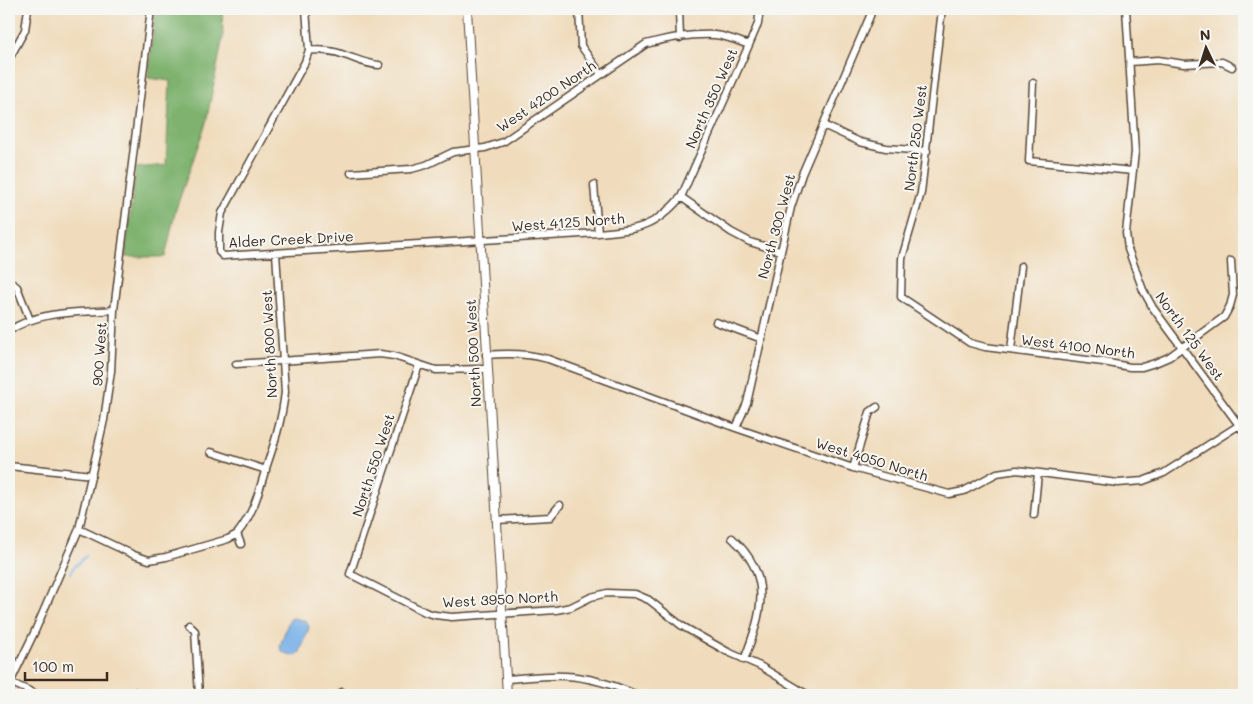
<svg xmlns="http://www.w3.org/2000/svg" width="1253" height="704" viewBox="0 0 1253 704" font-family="Mali,sans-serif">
	<rect width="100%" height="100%" fill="#f6f6f2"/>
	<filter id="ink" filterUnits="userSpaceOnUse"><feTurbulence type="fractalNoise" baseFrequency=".02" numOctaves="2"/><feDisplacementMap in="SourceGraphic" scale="10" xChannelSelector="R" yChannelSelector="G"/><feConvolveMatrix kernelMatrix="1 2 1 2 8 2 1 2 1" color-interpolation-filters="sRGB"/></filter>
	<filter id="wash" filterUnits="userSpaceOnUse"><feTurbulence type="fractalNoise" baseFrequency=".0096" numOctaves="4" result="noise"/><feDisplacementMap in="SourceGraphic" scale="20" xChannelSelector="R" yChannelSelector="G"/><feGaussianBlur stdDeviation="1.12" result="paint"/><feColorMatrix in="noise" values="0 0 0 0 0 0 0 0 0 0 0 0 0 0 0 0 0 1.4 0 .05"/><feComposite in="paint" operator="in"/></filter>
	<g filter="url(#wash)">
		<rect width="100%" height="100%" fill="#f0dcbc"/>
		<!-- forest -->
		<path fill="#7eb26e" stroke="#5c6e46" d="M156 9H222L223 37 206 123 176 209 165 257H125L136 168 166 165 170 81 148 78Z"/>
		<!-- water -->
		<path fill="#79b1e8" stroke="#5a6e83" d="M293 618 306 621 309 627 300 652 295 656 282 652 280 646 289 620Z"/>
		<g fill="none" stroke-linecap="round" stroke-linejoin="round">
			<!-- stream -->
			<path stroke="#79b1e8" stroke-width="2" d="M71 573 74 567 86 556"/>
		</g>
	</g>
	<g filter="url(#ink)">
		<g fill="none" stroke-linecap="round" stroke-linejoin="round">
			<defs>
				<path id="minor" d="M306 9 309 50 305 62 222 213 219 232V252L223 256 598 233C639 229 653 229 681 197L749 45 758 24 760 9
					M579 9 581 46 601 74
					M679 9 680 38
					M942 9 921 193 902 258 901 297 970 343 985 347 1103 362 1130 367H1142L1155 363 1169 357 1224 317 1230 306 1233 295 1231 261
					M1126 9 1135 152 1126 233 1128 249 1143 290 1153 308 1244 432
					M309 50C320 50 333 50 344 55 357 59 365 64 379 65
					M9 59 25 30 28 9
					M1130 62 1158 60 1184 64 1222 62 1232 67
					M1033 83 1029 161 1133 171
					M823 125 860 142 886 148 927 151
					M351 173 411 169 426 165 453 152 485 148 503 142 646 44C668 38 693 34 715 35 727 36 738 41 749 45
					M594 185 598 233
					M681 197 731 232 750 242 780 251
					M9 281 17 287 30 320
					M716 322 762 339
					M9 331C39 310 79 313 114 310
					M1011 350 1021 266
					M486 355C508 353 527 353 548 359L736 428 853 468 949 494 964 491 997 473 1017 470 1118 483 1143 481 1164 473 1244 422
					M236 364 380 354 394 356 436 370 487 369
					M419 365 350 574 425 612 435 615 452 617 556 610 571 607 591 597 607 593 635 594 649 600 682 626 728 652 760 666 808 695
					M736 428 747 403 791 207 802 174 870 16 872 9
					M211 452 266 470
					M9 466 92 475
					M853 468 870 412 877 407
					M1034 515 1038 473
					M496 520 550 517 560 505
					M79 529 134 555 149 560 166 557 228 539 237 534
					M732 538C774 576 762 613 744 660
					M241 544 237 534C253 514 258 495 265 471 274 445 282 420 285 392L276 253
					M189 625 195 631 199 695
					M506 679C525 678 545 675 565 676 590 677 614 685 637 695
					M10 682 38 695
					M9 685 35 631 79 529 104 420 111 371 114 310 151 9
					M135 692 136 695
					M341 695 342 692"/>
				<path id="tertiary" d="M467 9 507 695"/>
			</defs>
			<!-- minor casing -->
			<use href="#minor" stroke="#564536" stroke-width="9"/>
			<!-- tertiary casing -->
			<use href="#tertiary" stroke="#564536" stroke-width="10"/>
			<!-- minor -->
			<use href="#minor" stroke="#fff" stroke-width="6"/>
			<!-- tertiary -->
			<use href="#tertiary" stroke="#fff" stroke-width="8"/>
		</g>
	</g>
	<g text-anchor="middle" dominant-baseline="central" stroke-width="4" stroke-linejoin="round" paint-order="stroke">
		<!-- street labels -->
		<g font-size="14" fill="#3b2a1e" stroke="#f6f6f2">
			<text transform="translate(546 96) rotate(-34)">West 4200 North</text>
			<text transform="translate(711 98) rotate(-66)">North 350 West</text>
			<text transform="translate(915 138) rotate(-83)">North 250 West</text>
			<text transform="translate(568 222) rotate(-4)">West 4125 North</text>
			<text transform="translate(776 226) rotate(-75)">North 300 West</text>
			<text transform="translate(291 239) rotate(-3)">Alder Creek Drive</text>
			<text transform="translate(1190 336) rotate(54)">North 125 West</text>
			<text transform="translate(269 344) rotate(-93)">North 800 West</text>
			<text transform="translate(1078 346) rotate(7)">West 4100 North</text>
			<text transform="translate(473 353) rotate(-93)">North 500 West</text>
			<text transform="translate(99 354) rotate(-86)">900 West</text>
			<text transform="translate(872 459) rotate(17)">West 4050 North</text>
			<text transform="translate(373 465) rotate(-72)">North 550 West</text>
			<text transform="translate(500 599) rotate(-3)">West 3950 North</text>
		</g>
	</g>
	<!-- margin -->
	<rect width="1253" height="704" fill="none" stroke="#f6f6f2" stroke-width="30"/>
	<!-- north arrow -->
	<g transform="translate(1206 48) rotate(356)" stroke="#f6f6f2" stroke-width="4" paint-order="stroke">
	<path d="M0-4L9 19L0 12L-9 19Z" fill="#3b2a1e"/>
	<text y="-8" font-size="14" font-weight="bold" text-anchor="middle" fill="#3b2a1e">N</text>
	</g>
	<!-- scale -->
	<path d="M25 672v8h82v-8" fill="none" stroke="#3b2a1e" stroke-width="2.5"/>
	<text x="32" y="672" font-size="15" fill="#3b2a1e" stroke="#f6f6f2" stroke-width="4" paint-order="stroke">100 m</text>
</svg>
